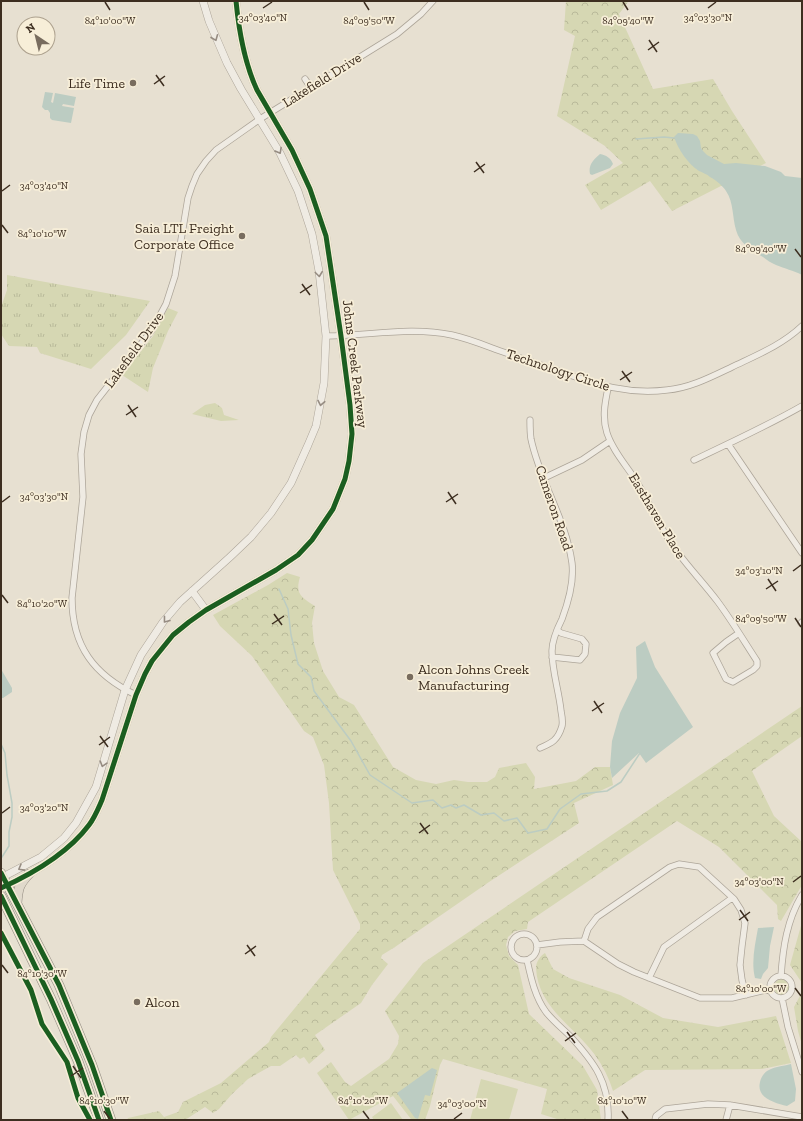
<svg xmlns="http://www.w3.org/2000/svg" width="803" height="1121" viewBox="0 0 803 1121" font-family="'Zilla Slab',serif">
	<defs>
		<pattern id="grass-tufts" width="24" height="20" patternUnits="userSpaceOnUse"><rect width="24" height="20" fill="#d6d7b3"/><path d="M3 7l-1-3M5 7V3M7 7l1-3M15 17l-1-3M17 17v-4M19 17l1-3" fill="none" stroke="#b9b99a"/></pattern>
		<pattern id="forest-crowns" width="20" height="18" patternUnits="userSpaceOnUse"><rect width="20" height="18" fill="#d6d7b3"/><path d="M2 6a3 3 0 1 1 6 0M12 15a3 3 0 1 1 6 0" fill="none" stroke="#b9b99a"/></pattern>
	</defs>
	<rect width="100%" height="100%" fill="#e7e0d1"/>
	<!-- grass -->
	<path fill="url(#grass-tufts)" d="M7 275 150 301 126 335 91 369 40 353 37 347 9 346 1 334V307L7 290Z
		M168 308 178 312 168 331 153 368 148 392 122 375 153 336Z
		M215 403 222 408 224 415 239 420 221 421 192 414 205 405Z
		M774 987a8 8 0 1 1 16 0a8 8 0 1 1-16 0Z"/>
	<!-- forest -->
	<path fill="url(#forest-crowns)" d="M566 1H631L628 2 619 14 653 89 713 79 732 111 766 163 672 211 650 181 601 210 585 185 623 163 605 146 557 116 575 36 564 30Z
		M287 573 300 577C295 594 301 597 315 606L312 623 314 643 323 671 339 697 354 705 393 767 416 780 436 784 454 780 468 782H487L495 777 499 768 526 763 535 777 534 789 576 781 595 767H610L613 785 574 803 579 823 489 882 395 947 382 955 381 958 388 964 372 985 361 1003 315 1035 325 1050 309 1064 304 1057 300 1059 296 1055 280 1066H271L248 1079 232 1094 219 1109 213 1113 205 1107 185 1120H127L128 1118 159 1111 164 1117 178 1112 183 1102 221 1083 269 1042 271 1037 360 929V924L333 870 329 803 324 765 313 737 304 731 252 656 220 626 213 615 268 585Z
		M802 706V736L752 771 774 816 802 842V885L781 921 778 919 777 905 719 847 677 821 528 922 527 929 515 931 508 937 506 945 509 956 518 965 529 1014 583 1066 597 1090 601 1120H560L541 1114 547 1089 443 1059 440 1065 430 1106 425 1120 411 1119 393 1096 349 1120 317 1073 331 1062 345 1082 351 1086 389 1059 398 1044 399 1036 385 1011 423 963Z
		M802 922V983L790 965Z
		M545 953 553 969 569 978 620 995 663 1018 718 1027 776 1016 791 1063 762 1069 645 1070 613 1091C609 1078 603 1066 595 1055 574 1026 538 1008 536 968 536 962 540 956 545 953Z
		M802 992V1045L798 1031 794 1007Z"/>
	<!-- pitch -->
	<path fill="#d6d7b3" d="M481 1079 518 1089 509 1120H470Z
		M391 1103 403 1120H374L372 1117Z"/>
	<!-- water -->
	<path fill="#bcccc2" d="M45 92 53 93 51 102 53 103 55 93 76 97 74 106 63 104 62 106 74 108 71 123 52 120 50 118V113L48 110H45L42 107Z
		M678 133 693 134 697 136 700 141 701 148 703 151 707 155 724 164 736 163 765 166 781 172 785 176 802 178V275C793 270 785 269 776 265 771 263 767 260 763 257 751 250 740 244 736 230 732 217 734 203 726 191 723 186 716 180 710 177 707 174 703 173 699 171 688 164 678 149 674 137Z
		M600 154C606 155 611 158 613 164L610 168 592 175 590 174C588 165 594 159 600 154Z
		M645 641 655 667 693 727 646 763 639 753 612 778 610 767 612 741 620 713 637 678 636 647Z
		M1 669 12 688V692L3 698H1Z
		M774 927 770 946 768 968 763 974 761 979 755 978C751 962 755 945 758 928Z
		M791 1064 796 1089 795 1101 787 1106C775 1103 756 1098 760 1082 761 1078 763 1074 767 1071 773 1067 783 1066 791 1064Z
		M432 1068 437 1070 430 1096 425 1095 418 1119 415 1118 397 1093Z"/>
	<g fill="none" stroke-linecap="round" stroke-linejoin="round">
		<!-- stream -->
		<path stroke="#bcccc2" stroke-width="1.5" d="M636 139 664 137 674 138
			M279 589 288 609 291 635 298 664 311 677 314 691 351 741 370 775 412 803 433 800 442 808 451 805 456 808 464 805 481 815 494 813 504 821 517 818 528 833 547 829 560 809 581 794 607 791 621 782 640 753
			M1 744 5 753 7 775 12 803V817L9 832V846L2 857"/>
		<defs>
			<path id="minor" d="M305 79 311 88
				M326 336C368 336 410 326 452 335 466 338 479 343 492 348 514 356 536 363 558 371 596 384 626 395 667 390 690 388 711 377 732 367 757 355 782 345 802 326
				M608 388C605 403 602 417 607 433 613 452 628 467 638 484 650 504 658 524 671 543 685 564 703 582 718 602 732 621 744 641 757 661V666L753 670 733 682 726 679 713 653 726 642 739 633
				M530 420C530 426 530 433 531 439 540 482 566 519 572 563 574 580 568 603 562 619 557 629 552 640 552 651 552 671 559 691 561 711 562 716 563 721 562 726 558 740 552 743 540 748
				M728 444 802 553
				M694 460C730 443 767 426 802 406
				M544 478 582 460 610 441
				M801 623 802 622
				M552 657 580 660 585 654 586 644 582 639 561 633 557 630
				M136 695C94 675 72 646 72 598L83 497 81 454 84 432 89 415 97 400 152 330 166 304 175 276 188 198 192 186 197 174 206 161 216 150 260 119 397 34 421 14 433 1
				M511 947a13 13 0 1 1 26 0a13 13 0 1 1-26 0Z
				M584 941 588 929 597 917 670 867 679 864 699 867 734 899 741 910 745 923 742 946 740 965 742 980 746 995
				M584 941 618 964 634 972 700 998H732L770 989
				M537 945 560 942 584 941
				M527 960C531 978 535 997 546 1012 553 1021 562 1028 570 1036 594 1062 610 1083 608 1120
				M781 976C783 947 787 920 802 895
				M770 987a11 11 0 1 1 22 0a11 11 0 1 1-22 0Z
				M649 978 664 947 732 898
				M782 998 788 1027 802 1072
				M655 1120 656 1116 665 1109 708 1104 730 1105 802 1117
				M726 1120 730 1105"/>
			<path id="tertiary" d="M192 591 206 610
				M1 878 41 857 64 838 76 823 96 787 125 690 141 655 163 622 180 602 230 557 251 537 271 513 291 483 308 445 316 426 324 383 326 336 319 271 312 234 298 191 280 153 241 89 227 63 209 21 203 1
				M1 888C32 874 68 853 89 825 95 817 98 809 102 800L136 695 145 674 152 661 173 635 189 622 206 610 276 570 298 555 312 540 333 509 345 479 349 461 352 434 350 405 341 336 326 236 310 189 292 150 257 90C244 62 239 32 236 1"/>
			<path id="trunk" d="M1 873 59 985 92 1065 111 1120
				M1 896 51 999 78 1061 99 1120
				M17 903C18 889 19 884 29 874"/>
		</defs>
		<!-- minor casing -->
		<use href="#minor" stroke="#ada599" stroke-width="7"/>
		<!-- tertiary casing -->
		<use href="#tertiary" stroke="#ada599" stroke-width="8"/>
		<!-- trunk casing -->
		<use href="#trunk" stroke="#928b80" stroke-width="10"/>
		<!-- minor -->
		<use href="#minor" stroke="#efebe3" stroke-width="5.5"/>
		<!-- tertiary -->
		<use href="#tertiary" stroke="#efebe3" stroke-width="7"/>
		<!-- trunk -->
		<use href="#trunk" stroke="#e0d9cb" stroke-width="9"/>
		<defs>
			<path id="cycleway" d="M1 873 59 985 92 1065 111 1120
				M1 888C32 874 68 853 89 825 95 817 98 809 102 800L136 695 145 674 152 661 173 635 189 622 206 610 276 570 298 555 312 540 333 509 345 479 349 461 352 434 350 405 341 336 326 236 310 189 292 150 257 90C244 62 239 32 236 1
				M1 896 51 999 78 1061 99 1120
				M1 933 31 990 42 1024 67 1062 78 1098 90 1120"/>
		</defs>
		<!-- cycleway casing -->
		<use href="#cycleway" stroke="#f7eed8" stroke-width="8"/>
		<!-- cycleway -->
		<use href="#cycleway" stroke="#1b5e20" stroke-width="5"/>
	</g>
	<!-- one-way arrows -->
	<defs><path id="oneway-chevron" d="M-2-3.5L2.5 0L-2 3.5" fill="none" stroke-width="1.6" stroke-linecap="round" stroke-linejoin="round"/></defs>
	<g stroke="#968c82">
		<use href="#oneway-chevron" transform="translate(215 38) rotate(68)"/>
		<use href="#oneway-chevron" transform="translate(279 151) rotate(61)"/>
		<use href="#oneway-chevron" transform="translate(319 274) rotate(83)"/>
		<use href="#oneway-chevron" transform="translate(321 403) rotate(101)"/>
		<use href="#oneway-chevron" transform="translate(166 620) rotate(128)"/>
		<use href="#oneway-chevron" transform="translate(103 764) rotate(107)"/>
		<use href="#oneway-chevron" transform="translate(21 868) rotate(151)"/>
	</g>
	<!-- ticks -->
	<path fill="none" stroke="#3d2e20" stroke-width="1.5" d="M105 2 110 10M364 2 369 10M623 2 628 10M263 8 272 2M708 8 716 2M649 40 657 52M648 50 659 42M156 75 164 86M154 84 165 76M476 162 484 173M474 172 485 164M2 191 10 185M2 225 8 233M795 249 801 257M302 284 310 295M300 293 312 285M622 371 630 382M620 380 632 372M128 405 136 417M126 415 138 407M448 492 456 504M2 502 10 496M446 502 458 494M793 571 801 565M768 579 776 591M766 589 778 581M2 595 8 603M274 614 282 625M795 618 801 627M272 624 284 616M594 701 602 713M592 711 604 703M100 736 108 747M99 745 110 737M2 813 10 807M420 823 428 834M419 833 430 825M793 882 801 876M740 910 748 921M739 920 750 912M247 945 255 956M245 954 256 946M2 965 8 973M795 988 801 996M567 1032 575 1043M565 1041 576 1033M73 1066 81 1078M71 1076 83 1068M104 1111 110 1119M363 1111 369 1119M622 1111 628 1119M454 1119 462 1113"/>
	<!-- markers -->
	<g fill="#786c5e" stroke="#f7eed8" stroke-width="1.5">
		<circle cx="133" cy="83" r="4"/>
		<circle cx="242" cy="236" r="4"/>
		<circle cx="410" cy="677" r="4"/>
		<circle cx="137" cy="1002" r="4"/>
	</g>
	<g text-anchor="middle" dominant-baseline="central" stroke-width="3.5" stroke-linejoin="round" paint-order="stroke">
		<!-- street labels -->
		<g font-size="14" fill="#3d2e20" stroke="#f7eed8">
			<text transform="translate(322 80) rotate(-32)">Lakefield Drive</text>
			<text transform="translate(134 350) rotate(-54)">Lakefield Drive</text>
			<text transform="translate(355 364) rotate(83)">Johns Creek Parkway</text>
			<text transform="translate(558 370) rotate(18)">Technology Circle</text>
			<text transform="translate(554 508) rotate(71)">Cameron Road</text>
			<text transform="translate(657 516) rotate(59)">Easthaven Place</text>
		</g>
		<!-- poi labels -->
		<g font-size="14" fill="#3d2e20" stroke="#f7eed8" text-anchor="end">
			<text x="125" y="83">Life Time</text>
			<text x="234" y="228">Saia LTL Freight<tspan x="234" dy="16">Corporate Office</tspan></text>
			<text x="418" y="669" text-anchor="start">Alcon Johns Creek<tspan x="418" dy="16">Manufacturing</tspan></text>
			<text x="145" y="1002" text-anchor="start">Alcon</text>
		</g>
	</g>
	<g font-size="10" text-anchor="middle" fill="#3d2e20" stroke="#f7eed8" stroke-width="3.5" stroke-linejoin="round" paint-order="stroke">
		<text x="708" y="21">34°03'30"N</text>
		<text x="263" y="21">34°03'40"N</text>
		<text x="110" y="24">84°10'00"W</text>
		<text x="369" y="24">84°09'50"W</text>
		<text x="628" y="24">84°09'40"W</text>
		<text x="44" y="189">34°03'40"N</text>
		<text x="42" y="237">84°10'10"W</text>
		<text x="761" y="252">84°09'40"W</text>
		<text x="44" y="500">34°03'30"N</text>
		<text x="759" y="574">34°03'10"N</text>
		<text x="42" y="607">84°10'20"W</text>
		<text x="761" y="622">84°09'50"W</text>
		<text x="44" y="811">34°03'20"N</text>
		<text x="759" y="885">34°03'00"N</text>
		<text x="42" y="977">84°10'30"W</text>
		<text x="761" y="992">84°10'00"W</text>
		<text x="104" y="1104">84°10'30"W</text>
		<text x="363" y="1104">84°10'20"W</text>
		<text x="622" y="1104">84°10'10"W</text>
		<text x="462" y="1107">34°03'00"N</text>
	</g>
	<!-- border -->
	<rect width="803" height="1121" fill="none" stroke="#3d2e20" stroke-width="4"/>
	<!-- north arrow -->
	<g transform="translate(36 36) rotate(325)"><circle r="19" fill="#f7eed8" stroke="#ada18e"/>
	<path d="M0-3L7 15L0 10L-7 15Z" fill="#786c5e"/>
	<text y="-6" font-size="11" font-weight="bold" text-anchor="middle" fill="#3d2e20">N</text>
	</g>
</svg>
